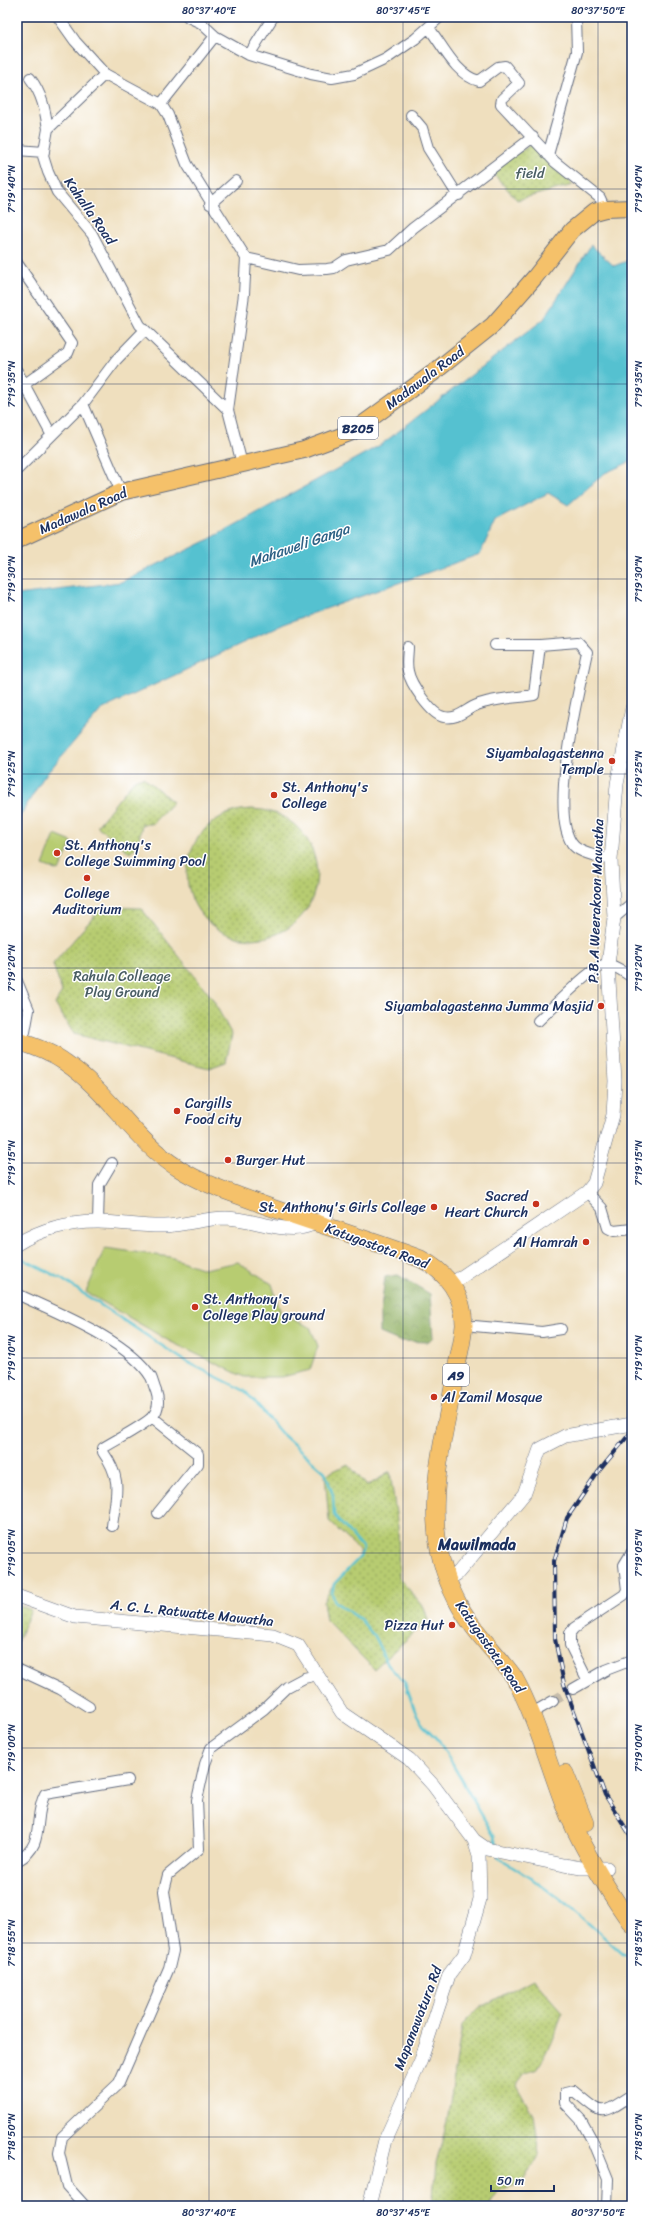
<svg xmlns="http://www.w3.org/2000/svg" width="649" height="2223" viewBox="0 0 649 2223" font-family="Sriracha,sans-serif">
	<defs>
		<pattern id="green-dots" width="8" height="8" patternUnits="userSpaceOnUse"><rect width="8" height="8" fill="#b7cc71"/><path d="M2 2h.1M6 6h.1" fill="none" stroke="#94a660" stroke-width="1.8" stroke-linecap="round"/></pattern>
		<pattern id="forest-crowns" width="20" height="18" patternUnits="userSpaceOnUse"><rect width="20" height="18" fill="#91b063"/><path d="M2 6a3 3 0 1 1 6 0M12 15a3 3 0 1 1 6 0" fill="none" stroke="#769055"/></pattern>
	</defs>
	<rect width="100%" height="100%" fill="#fff"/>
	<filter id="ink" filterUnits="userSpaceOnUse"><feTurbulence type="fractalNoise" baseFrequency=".025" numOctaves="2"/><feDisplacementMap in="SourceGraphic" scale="8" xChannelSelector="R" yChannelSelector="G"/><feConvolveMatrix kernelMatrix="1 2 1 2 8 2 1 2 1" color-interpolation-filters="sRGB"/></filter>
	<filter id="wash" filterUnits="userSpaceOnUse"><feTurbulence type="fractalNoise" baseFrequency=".012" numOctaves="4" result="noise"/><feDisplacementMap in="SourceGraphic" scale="16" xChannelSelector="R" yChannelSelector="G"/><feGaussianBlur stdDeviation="0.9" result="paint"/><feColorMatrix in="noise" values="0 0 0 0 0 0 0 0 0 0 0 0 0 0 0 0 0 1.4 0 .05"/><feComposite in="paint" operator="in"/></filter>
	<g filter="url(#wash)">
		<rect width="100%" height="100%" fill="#efdfbe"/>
		<!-- green -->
		<path fill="url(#green-dots)" stroke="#697e68" d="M534 143 573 185 517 200 490 170Z
			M143 777 173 802 152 824H142L138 844 130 853 97 826 134 780Z
			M187 874a65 65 0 1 1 130 0a65 65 0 1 1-130 0Z
			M102 907 141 908 212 998 232 1035 226 1062 209 1068 74 1034 55 1004 62 992 53 964Z
			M348 1464 367 1486 390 1472 398 1527 399 1578 424 1607 428 1620 374 1669 326 1620 323 1602 334 1584 360 1557 359 1550 329 1521 325 1475Z
			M17 1604 31 1610 17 1642Z
			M533 1979 562 2012C557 2033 549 2052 536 2070L525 2073 516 2085 533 2115 539 2154 522 2183 498 2191 488 2206H432L436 2164 447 2122 462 2025 479 2008Z"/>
		<!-- forest -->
		<path fill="url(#forest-crowns)" stroke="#567060" d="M398 1275 430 1294 433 1338 429 1342 399 1341 380 1333V1315L385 1277Z"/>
		<!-- pitch -->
		<path fill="#b7cc71" stroke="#697e68" d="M55 835 72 842 59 871 43 865Z
			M105 1248 170 1257 204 1269 238 1262 272 1284 281 1314 310 1327 318 1346 310 1370 282 1377H244L169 1341 86 1292Z"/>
		<!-- water -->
		<path fill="#55c1d0" stroke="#387897" d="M591 245 614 266 632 259V461L605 473 568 505 548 493 495 521 480 554 283 624 101 710 43 778 17 821V595L121 582 206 541 382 444 544 319Z"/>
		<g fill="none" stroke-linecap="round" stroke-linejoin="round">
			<!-- stream -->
			<path stroke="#55c1d0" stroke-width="2.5" d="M17 1256 60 1278 185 1361 245 1391 282 1434 325 1472 333 1495 334 1515 363 1548 360 1557 334 1584 332 1593 335 1602 360 1619 374 1636 388 1665 405 1683 415 1711 423 1725 439 1741 494 1836 496 1846
				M498 1855 499 1858C545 1884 583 1918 623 1954L632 1955"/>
		</g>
	</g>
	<g filter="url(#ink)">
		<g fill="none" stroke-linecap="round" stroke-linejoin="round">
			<!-- minor-tunnel -->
			<path stroke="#c5bcab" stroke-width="10" stroke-dasharray="10 5" stroke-linecap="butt" d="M553 1701 573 1689"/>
			<defs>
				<path id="minor" d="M58 17 75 41 105 74 48 129 43 156 48 172 57 192 92 234 140 325 228 410 242 464
					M188 17 201 23 215 36 249 55 311 74 332 78 354 74 386 59 415 39 440 17
					M429 28C443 46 456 75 479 81L498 67 505 66 519 83 502 99 501 104 555 162 600 198 605 209
					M249 55 273 17
					M105 74 161 104 168 115 187 164 246 258 244 294 228 410
					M30 78C42 94 45 109 48 129
					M161 104 215 36
					M411 115 422 128 428 148 455 191 459 195
					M17 150 44 152
					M548 155 577 52 576 17
					M210 204 236 181
					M246 258 298 270 327 269 334 268 346 260 389 250 413 228 533 137
					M17 263 72 343 68 353 25 384
					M17 371 51 434
					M83 404 121 492
					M17 470 83 404 116 360 145 330
					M495 645H540L578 642 587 652C579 690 547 818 574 846 582 854 601 857 611 860
					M408 647C408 654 406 663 408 671 410 683 431 715 444 717 458 720 466 709 477 705 494 698 516 698 534 695L540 645
					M614 918 632 903
					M17 981 29 1010 25 1032
					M538 1021C549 1011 595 963 607 964 615 965 625 973 632 977
					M587 1192 602 1208 608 1228 614 1231 632 1229
					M98 1222 99 1185 112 1163
					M17 1294C55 1312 128 1340 151 1377 153 1381 154 1387 156 1391 159 1400 159 1410 152 1417 145 1425 114 1441 103 1448V1452C123 1480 116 1494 112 1526
					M474 1326 542 1332 561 1329
					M152 1417 198 1454V1464L158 1513
					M17 1669 60 1689 89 1707
					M587 1679 570 1645V1633L574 1628 624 1595 627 1590 624 1565 632 1552
					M573 1689 606 1670 632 1660
					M532 1713 553 1701
					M17 1861C47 1845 32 1819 45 1794L128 1780
					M85 2206 67 2186 59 2153 62 2137 119 2083 169 1968 173 1951 164 1891 168 1875 199 1849 197 1800 205 1764 211 1748 264 1709 287 1687 304 1678 318 1675
					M607 2206 608 2179 592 2140 581 2120 565 2103V2093L574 2091C604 2115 599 2117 632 2095"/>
				<path id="tertiary" d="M17 1244C41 1229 70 1222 98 1222 121 1222 143 1227 165 1226 185 1225 206 1218 226 1218 262 1219 295 1243 327 1215
					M451 1284 587 1192 594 1183 613 1115 615 1081 608 964 614 918 611 860 617 784 632 708
					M447 1580 457 1574 524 1494 540 1449 565 1436 632 1424
					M17 1596 75 1617 273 1635 298 1645 342 1713 409 1759 433 1785 474 1840 487 1849 564 1865 581 1868H607
					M369 2206 385 2140 421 2060 449 1975 464 1955 480 1899 479 1856 474 1840"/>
				<path id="primary" d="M17 540 121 492 304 450 352 432 433 373 493 325 535 277 572 230 594 212 605 209 632 208"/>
				<path id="trunk" d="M17 1041C34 1046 51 1052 66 1063 109 1092 134 1141 178 1168 204 1185 233 1193 261 1204 314 1223 368 1239 421 1259 447 1272 464 1296 464 1325 463 1339 460 1352 457 1364 444 1445 416 1521 456 1599 470 1628 495 1651 514 1677 536 1717 547 1760 563 1802 580 1846 605 1886 632 1925
					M565 1773 585 1823"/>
			</defs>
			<!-- minor casing -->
			<use href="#minor" stroke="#656d80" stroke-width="12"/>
			<!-- tertiary casing -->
			<use href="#tertiary" stroke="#656d80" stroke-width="14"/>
			<!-- primary casing -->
			<use href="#primary" stroke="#656d80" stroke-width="18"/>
			<!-- trunk casing -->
			<use href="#trunk" stroke="#656d80" stroke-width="18"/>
			<!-- minor -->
			<use href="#minor" stroke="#fff" stroke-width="10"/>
			<!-- tertiary -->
			<use href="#tertiary" stroke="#fff" stroke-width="13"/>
			<!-- primary -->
			<use href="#primary" stroke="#f5c16b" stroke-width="16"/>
			<!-- trunk -->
			<use href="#trunk" stroke="#f5c16b" stroke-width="17"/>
			<defs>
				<path id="rail" d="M632 1431 599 1471 567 1518 554 1561 555 1639 564 1684 605 1795 632 1838"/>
			</defs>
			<!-- rail casing -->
			<use href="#rail" stroke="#1b2f5e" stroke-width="4"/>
			<!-- rail -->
			<use href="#rail" stroke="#fff" stroke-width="2.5" stroke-dasharray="8" stroke-linecap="butt"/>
		</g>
	</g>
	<!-- ticks -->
	<path fill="none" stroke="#1b2f5e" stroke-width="1" stroke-opacity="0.45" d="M209 17V2206M403 17V2206M598 17V2206M17 189H632M17 384H632M17 579H632M17 774H632M17 968H632M17 1163H632M17 1358H632M17 1553H632M17 1748H632M17 1943H632M17 2137H632"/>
	<!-- markers -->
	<g fill="#c8321e" stroke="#fff" stroke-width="1.5">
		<circle cx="612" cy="761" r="4"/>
		<circle cx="274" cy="795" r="4"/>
		<circle cx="57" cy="853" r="4"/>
		<circle cx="87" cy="878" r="4"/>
		<circle cx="601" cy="1006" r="4"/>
		<circle cx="177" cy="1111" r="4"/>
		<circle cx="228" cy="1160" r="4"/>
		<circle cx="536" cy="1204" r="4"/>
		<circle cx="434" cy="1207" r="4"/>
		<circle cx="586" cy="1242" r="4"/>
		<circle cx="195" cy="1307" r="4"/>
		<circle cx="434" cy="1397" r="4"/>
		<circle cx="452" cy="1625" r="4"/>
	</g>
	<g text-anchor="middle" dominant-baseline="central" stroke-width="3" stroke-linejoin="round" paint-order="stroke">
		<!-- shield labels -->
		<g fill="#fff" stroke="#5f6d8e" stroke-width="1">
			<rect x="338" y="417" width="40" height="22" rx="3"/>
			<rect x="443" y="1364" width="26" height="22" rx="3"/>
		</g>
		<g font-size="13" font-weight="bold" fill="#1b2f5e">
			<text x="358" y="428">B205</text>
			<text x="456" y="1375">A9</text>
		</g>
		<!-- park labels -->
		<g font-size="14" fill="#4a5e64" stroke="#fff">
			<text x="530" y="173">field</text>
			<text x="122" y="976">Rahula Colleage<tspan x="122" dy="16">Play Ground</tspan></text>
		</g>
		<!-- street labels -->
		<g font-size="14" fill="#1b2f5e" stroke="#fff">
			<text transform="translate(90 211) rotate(55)">Kahalla Road</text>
			<text transform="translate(425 378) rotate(-37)">Madawala Road</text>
			<text transform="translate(83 511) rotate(-24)">Madawala Road</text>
			<text transform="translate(596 901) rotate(-88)">P.B.A Weerakoon Mawatha</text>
			<text transform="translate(377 1246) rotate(20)">Katugastota Road</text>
			<text transform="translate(192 1613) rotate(6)">A. C. L. Ratwatte Mawatha</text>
			<text transform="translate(490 1647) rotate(55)">Katugastota Road</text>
			<text transform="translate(418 2018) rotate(-69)">Mapanawatura Rd</text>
		</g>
		<!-- poi labels -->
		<g font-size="14" fill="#1b2f5e" stroke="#fff" text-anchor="end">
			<text x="604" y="753">Siyambalagastenna<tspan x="604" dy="16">Temple</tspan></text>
			<text x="282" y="787" text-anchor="start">St. Anthony's<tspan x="282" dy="16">College</tspan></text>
			<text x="65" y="845" text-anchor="start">St. Anthony's<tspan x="65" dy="16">College Swimming Pool</tspan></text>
			<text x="87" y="893" text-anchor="middle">College<tspan x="87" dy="16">Auditorium</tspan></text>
			<text x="593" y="1006">Siyambalagastenna Jumma Masjid</text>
			<text x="185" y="1103" text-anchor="start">Cargills<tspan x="185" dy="16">Food city</tspan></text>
			<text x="236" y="1160" text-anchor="start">Burger Hut</text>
			<text x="528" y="1196">Sacred<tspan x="528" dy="16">Heart Church</tspan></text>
			<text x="426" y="1207">St. Anthony's Girls College</text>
			<text x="578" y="1242">Al Hamrah</text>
			<text x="203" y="1299" text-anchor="start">St. Anthony's<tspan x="203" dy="16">College Play ground</tspan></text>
			<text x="442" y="1397" text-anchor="start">Al Zamil Mosque</text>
			<text x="444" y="1625">Pizza Hut</text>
		</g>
		<!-- water labels -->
		<g font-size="15" font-style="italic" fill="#2f6286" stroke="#fff">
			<text transform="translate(299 545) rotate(-19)">Mahaweli Ganga</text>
		</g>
		<!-- quarter labels -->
		<g font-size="16" font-weight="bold" fill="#1b2f5e" stroke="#fff">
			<text x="477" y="1544">Mawilmada</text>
		</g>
	</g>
	<!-- margin -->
	<rect width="649" height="2223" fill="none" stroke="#fff" stroke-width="44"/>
	<!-- scale -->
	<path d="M491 2185v6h63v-6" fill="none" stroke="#1b2f5e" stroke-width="2"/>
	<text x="497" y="2185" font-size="12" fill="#1b2f5e" stroke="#ffffff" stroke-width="3" paint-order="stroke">50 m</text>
	<rect x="22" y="22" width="605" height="2179" fill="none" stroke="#1b2f5e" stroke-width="1.5"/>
	<g font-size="10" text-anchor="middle" fill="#1b2f5e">
		<text x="209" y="14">80°37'40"E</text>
		<text x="403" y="14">80°37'45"E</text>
		<text x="598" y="14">80°37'50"E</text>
		<text transform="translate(11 189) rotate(-90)" y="4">7°19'40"N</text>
		<text transform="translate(638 189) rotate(-90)" y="4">7°19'40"N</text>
		<text transform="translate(11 384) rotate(-90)" y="4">7°19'35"N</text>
		<text transform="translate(638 384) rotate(-90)" y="4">7°19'35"N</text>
		<text transform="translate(11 579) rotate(-90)" y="4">7°19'30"N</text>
		<text transform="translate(638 579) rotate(-90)" y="4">7°19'30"N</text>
		<text transform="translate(11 774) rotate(-90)" y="4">7°19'25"N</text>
		<text transform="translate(638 774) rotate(-90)" y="4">7°19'25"N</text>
		<text transform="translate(11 968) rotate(-90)" y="4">7°19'20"N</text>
		<text transform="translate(638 968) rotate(-90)" y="4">7°19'20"N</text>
		<text transform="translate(11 1163) rotate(-90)" y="4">7°19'15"N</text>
		<text transform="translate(638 1163) rotate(-90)" y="4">7°19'15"N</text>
		<text transform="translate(11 1358) rotate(-90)" y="4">7°19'10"N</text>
		<text transform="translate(638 1358) rotate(-90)" y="4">7°19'10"N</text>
		<text transform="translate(11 1553) rotate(-90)" y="4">7°19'05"N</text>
		<text transform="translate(638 1553) rotate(-90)" y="4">7°19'05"N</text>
		<text transform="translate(11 1748) rotate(-90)" y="4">7°19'00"N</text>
		<text transform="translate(638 1748) rotate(-90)" y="4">7°19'00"N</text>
		<text transform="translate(11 1943) rotate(-90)" y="4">7°18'55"N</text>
		<text transform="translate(638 1943) rotate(-90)" y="4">7°18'55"N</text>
		<text transform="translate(11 2137) rotate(-90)" y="4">7°18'50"N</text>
		<text transform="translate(638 2137) rotate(-90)" y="4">7°18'50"N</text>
		<text x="209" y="2216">80°37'40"E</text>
		<text x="403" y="2216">80°37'45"E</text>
		<text x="598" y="2216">80°37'50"E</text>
	</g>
</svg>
